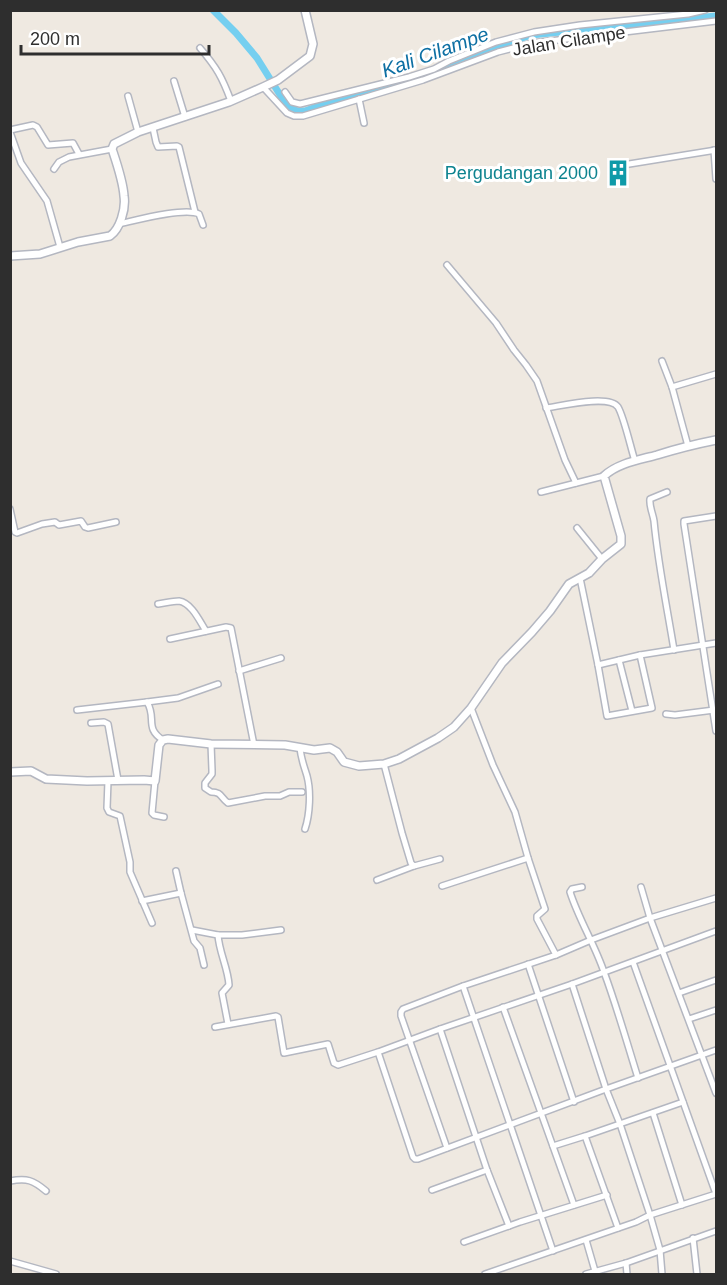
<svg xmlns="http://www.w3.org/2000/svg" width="727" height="1285" viewBox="0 0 727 1285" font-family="Arial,sans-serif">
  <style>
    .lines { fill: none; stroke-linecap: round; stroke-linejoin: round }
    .canal { stroke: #75cff0; stroke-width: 7 }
    .minor-casing { stroke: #b4b7c1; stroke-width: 8 }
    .tertiary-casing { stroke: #b4b7c1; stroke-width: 10 }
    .minor { stroke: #fff; stroke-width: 5 }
    .tertiary { stroke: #fff; stroke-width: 7 }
    .labels { text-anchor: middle; stroke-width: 6; stroke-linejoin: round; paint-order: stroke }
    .street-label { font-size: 18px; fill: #2e2e2e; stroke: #fff }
    .culture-label { font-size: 18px; fill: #0d838f; stroke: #fff; text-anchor: end }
    .water-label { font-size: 20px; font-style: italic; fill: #0d6fa3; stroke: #fff }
  </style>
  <rect width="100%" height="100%" fill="#efe9e1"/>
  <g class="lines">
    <!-- canal -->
    <polyline class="canal" points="213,10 236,33 257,58 287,106 297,111 305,111 336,100 388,88 436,71 463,58 531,35 716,16"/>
    <!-- minor casing -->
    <g class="minor-casing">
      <g id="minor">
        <path d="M200 48C217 68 222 77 231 101"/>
        <polyline points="174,81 185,117"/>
        <polyline points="263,87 287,113 294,116 303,116 423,80 498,52 533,43 716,21"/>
        <polyline points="285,92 292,102 300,104 409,77 434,69 449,61 496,42 534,32 580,25 688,14 705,10"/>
        <polyline points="128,96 138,132"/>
        <polyline points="359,99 364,123"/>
        <polyline points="153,128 156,142 158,147 177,146 179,147 195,212"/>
        <polyline points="10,130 33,125 37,127 48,145 73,143 79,154"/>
        <polyline points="10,132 21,163 47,201 60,247"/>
        <polyline points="714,150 716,179"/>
        <polyline points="623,165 716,150"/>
        <polyline points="54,169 59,162 69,157 112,149"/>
        <path d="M119 224C137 220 185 207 199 214L203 225"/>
        <polyline points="447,265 496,323 514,350 526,365 537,381 565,460 576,483"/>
        <polyline points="662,361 672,387 688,446"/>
        <polyline points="672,387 716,374"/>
        <path d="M546 408C561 406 609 394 618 407 624 417 631 449 635 461"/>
        <polyline points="541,492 604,476"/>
        <path d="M667 492 650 499C649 506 653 514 654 521 658 564 667 607 674 650"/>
        <polyline points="10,509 15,532 17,533 42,524 55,522 59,525 81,521 85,527 88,528 116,522"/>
        <polyline points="716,516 684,521 684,524 716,731"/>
        <polyline points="577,528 602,559"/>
        <polyline points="580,578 598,665 607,716 652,708 640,655"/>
        <path d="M158 604C165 603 173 601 179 601 192 603 200 622 206 631"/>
        <polyline points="170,639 226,627 231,628 254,745"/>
        <polyline points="619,660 632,711"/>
        <polyline points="598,665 640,655 716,643"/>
        <polyline points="239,671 281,658"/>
        <polyline points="147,702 178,698 218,684"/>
        <polyline points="471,708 493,765 515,812 528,858 545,909 537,916 537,919 556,955"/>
        <path d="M77 710 147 702C157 718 144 728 163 740"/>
        <polyline points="666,714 675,715 714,710"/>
        <polyline points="91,723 104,722 108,724 118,780"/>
        <path d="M211 744 212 770V774L205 783V788L211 792C222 792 220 797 228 803L265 796H280L289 792H302"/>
        <path d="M300 748C301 759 304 766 307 776 311 791 310 814 305 829"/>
        <polyline points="384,764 402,833 411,863 414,866 440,859"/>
        <polyline points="108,781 107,808 109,812 120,816 130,862 130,872 152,923"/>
        <polyline points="155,781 152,813 154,815 164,817"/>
        <polyline points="176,871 181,893"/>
        <polyline points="377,880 414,866"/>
        <polyline points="442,886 528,858"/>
        <path d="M582 887 572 889 570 892C579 920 595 945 604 972 617 1007 627 1043 638 1078"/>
        <polyline points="641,887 650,918 716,1093"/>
        <polyline points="142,901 181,893 194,941 200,948 204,965"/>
        <polyline points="192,930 218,935 242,935 281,930"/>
        <path d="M218 935C219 952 228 968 229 985L222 993 228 1024"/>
        <polyline points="633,962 716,1194"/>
        <polyline points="528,964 574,1102"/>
        <polyline points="572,984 606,1089 620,1124 650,1215 660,1250 662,1274"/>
        <polyline points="463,986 553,1251"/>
        <polyline points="679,993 716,980"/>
        <polyline points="503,1007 574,1205"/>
        <polyline points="689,1019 716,1010"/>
        <polyline points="215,1027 276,1016 278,1017 284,1053 328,1044 334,1063 338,1065 378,1052 440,1029 572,984 716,931"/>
        <polyline points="440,1029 487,1170 509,1226"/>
        <polyline points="378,1052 413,1157 415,1159 418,1159 606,1089 716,1050"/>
        <polyline points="653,1113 682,1205"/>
        <polyline points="585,1136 618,1228"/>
        <polyline points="553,1146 585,1136 683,1102"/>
        <polyline points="447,1148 401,1016 401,1012 403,1009 463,986 556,955 591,940 650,918 716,898"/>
        <path d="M10 1181C27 1178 33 1180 46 1191"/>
        <polyline points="432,1190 487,1170"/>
        <polyline points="693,1238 697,1274"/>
        <polyline points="586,1240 595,1271"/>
        <polyline points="464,1242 520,1222 607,1195"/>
        <polyline points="10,1261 56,1274"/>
        <polyline points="626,1263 627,1274"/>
        <polyline points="485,1274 636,1222 650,1215 716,1194"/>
        <polyline points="586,1274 626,1263 716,1231"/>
      </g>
    </g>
    <!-- tertiary casing -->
    <g class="tertiary-casing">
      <g id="tertiary">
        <path d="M10 256 40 254 78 242 110 236C120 229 126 209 124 196 123 181 117 164 112 149L114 144 138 132 229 102 263 87 278 80 310 56 313 44 305 10"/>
        <path d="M10 772 31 771 46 779 87 781 144 780 155 781 159 745 163 740 168 739 211 744 285 745 314 750 330 748 337 752 344 762 359 766 384 764 399 759 438 738 454 727 471 708 502 663 532 632 550 611 569 584 589 573 602 559 621 544V536L604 476C618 463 639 460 657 455 676 449 696 444 716 440"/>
      </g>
    </g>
    <!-- minor -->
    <use href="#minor" class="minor"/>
    <!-- tertiary -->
    <use href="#tertiary" class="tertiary"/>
  </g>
  <!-- icons -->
  <defs>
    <g id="building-bare" transform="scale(2.07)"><path d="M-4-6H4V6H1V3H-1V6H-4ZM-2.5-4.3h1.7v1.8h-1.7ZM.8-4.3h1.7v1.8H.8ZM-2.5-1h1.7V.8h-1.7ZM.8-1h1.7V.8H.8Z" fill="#0f9aa8" stroke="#fff" stroke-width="2.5" paint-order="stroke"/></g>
  </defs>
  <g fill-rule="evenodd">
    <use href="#building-bare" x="618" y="173"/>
  </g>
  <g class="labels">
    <!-- street labels -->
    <g class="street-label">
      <text transform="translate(569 41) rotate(-9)" y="6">Jalan Cilampe</text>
    </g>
    <!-- culture labels -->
    <g class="culture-label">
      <text x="598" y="179">Pergudangan 2000</text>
    </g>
    <!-- water labels -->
    <g class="water-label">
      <text transform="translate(435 52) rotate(-20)" y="7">Kali Cilampe</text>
    </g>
  </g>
  <!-- border -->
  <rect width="727" height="1285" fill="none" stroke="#2e2e2e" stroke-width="24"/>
  <!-- scale -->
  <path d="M21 45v9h188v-9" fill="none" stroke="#2e2e2e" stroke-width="3"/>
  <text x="30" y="45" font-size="18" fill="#2e2e2e" stroke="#ffffff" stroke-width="4.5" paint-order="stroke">200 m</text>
</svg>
